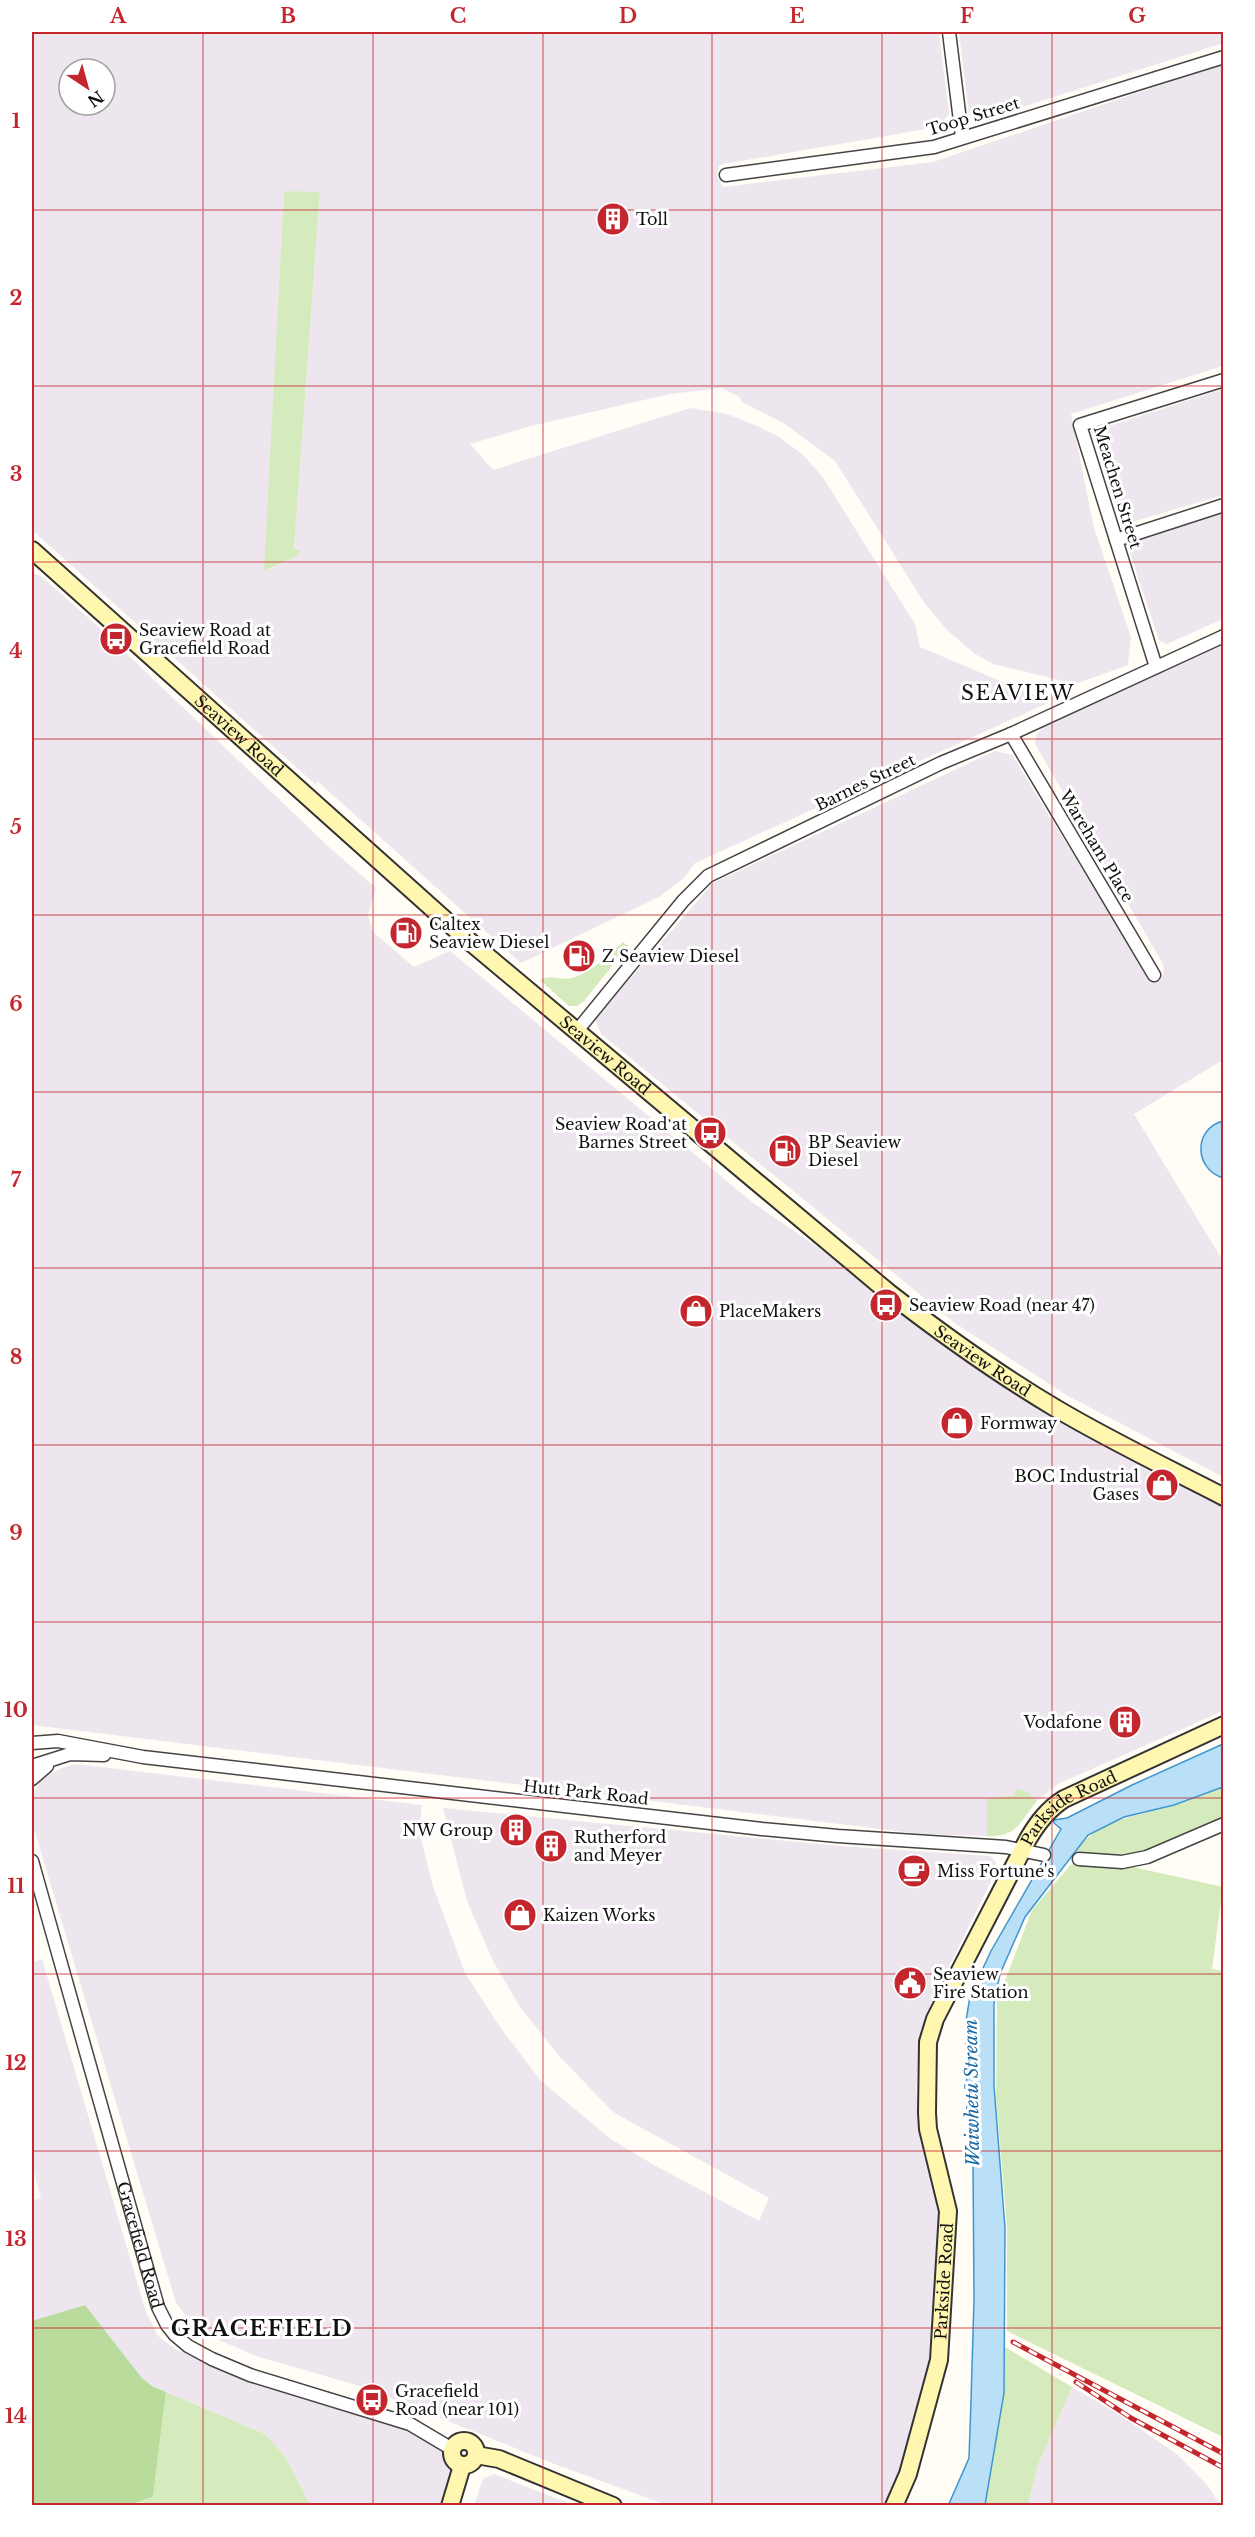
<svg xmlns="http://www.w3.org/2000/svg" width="1255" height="2537" viewBox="0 0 1255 2537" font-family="'Libre Baskerville',serif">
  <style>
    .industrial { fill: #eee6ef; fill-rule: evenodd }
    .green { fill: #d5ebbd }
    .forest { fill: #b9dc9c }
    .water { fill: #b9e0f7; stroke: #3f96cf; stroke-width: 1.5 }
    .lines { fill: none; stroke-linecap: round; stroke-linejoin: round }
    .street-casing { stroke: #444; stroke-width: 15 }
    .secondary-casing { stroke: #333; stroke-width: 20 }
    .street { stroke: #fff; stroke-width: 12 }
    .secondary { stroke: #fff6b0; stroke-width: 16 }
    .rail-casing { stroke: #c4262e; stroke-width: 5 }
    .rail { stroke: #fff; stroke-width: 3; stroke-dasharray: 9; stroke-linecap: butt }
    .grid { fill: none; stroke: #c4262e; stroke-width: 1.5; stroke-opacity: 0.55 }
    .labels { text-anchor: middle; stroke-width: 6; stroke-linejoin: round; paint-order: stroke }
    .street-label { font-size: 16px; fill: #111; stroke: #fff }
    .poi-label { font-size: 16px; fill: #111; stroke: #fff; text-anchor: start }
    .water-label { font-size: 18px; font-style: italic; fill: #1768a6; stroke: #fff }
    .quarter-label { font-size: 20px; letter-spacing: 1.5px; fill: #111; stroke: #fff }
    .district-label { font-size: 22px; font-weight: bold; letter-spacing: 1.5px; fill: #111; stroke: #fff }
    .neatline { fill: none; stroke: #c4262e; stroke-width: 2 }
    .grid-label { font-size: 20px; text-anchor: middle; font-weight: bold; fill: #c4262e }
  </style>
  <rect width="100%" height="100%" fill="#fffdf5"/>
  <!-- industrial -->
  <g class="industrial">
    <path d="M32 32H939L949 114 938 127 724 164 719 166 717 176 723 187 933 162 1223 64V366L1071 414 1094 528 1131 637 1128 665 1076 684 993 664 975 654 948 631 925 604 835 461 785 424 742 402 740 397 721 388 670 394 531 426 470 444 493 470 690 408 727 414 757 426 779 437 802 454 822 476 915 624 920 647 1050 702 695 863 684 878 659 897 521 963 317 781 316 785 32 530ZM69 69H105V105H69ZM284 191 320 193 294 549 297 556 265 571Z"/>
    <polygon points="959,32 1223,32 1224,43 978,121 969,115"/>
    <polygon points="1223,389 1223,495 1132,522 1121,519 1096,436 1100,429"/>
    <polygon points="1223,508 1223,619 1167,644 1162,642 1159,640 1128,547 1132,538"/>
    <polygon points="32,573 41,576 102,630 330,848 376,888 368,915 373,932 414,967 450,951 752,1202 826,1253 972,1364 1223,1504 1223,1711 1058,1784 1037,1801 1029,1793 988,1799 987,1836 921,1834 32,1725"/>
    <polygon points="1223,645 1223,1060 1134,1114 1223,1261 1223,1477 1068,1396 956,1324 601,1034 595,1019 713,883 995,751 1012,755 1149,978 1160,980 1164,972 1163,964 1035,744 1036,736 1042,728"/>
    <polygon points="76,1764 422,1805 419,1830 433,1886 465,1973 502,2030 541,2081 611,2139 654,2165 759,2221 769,2198 613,2112 560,2057 520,2007 493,1961 467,1901 443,1808 841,1846 990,1856 996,1862 994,1875 925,2016 921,2037 916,2087 922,2141 939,2214 935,2354 904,2472 885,2505 667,2505 557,2465 363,2387 256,2356 203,2333 194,2326 176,2303 32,1822 32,1797 41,1780 59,1769"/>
    <polygon points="42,1959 146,2312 158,2336 175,2349 216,2365 402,2423 442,2447 451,2474 447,2505 310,2505 285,2456 265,2434 152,2386 141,2377 37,2321 32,2321 32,2201 41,2198 32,2164 32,1962"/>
    <polygon points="1072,2387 1123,2417 1178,2455 1208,2486 1220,2505 1028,2506 1038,2465"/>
    <polygon points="494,2474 573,2505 474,2505 483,2479"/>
  </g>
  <!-- green -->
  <g class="green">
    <polygon points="284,191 320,192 294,549 301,550 297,556 264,571"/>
    <path d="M623 942 628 946 584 1001 577 1006H569L540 980C551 974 561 981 572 978 593 972 607 955 623 942Z"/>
    <path d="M1223 1787V1817L1146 1851 1120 1856 1074 1852C1103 1816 1134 1818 1175 1805 1191 1800 1207 1793 1223 1787Z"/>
    <path d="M1017 1788 1029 1793 1037 1801C1020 1821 1017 1838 987 1836V1799L1014 1795Z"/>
    <polygon points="1074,1861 1133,1867 1223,1887 1212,1969 1224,1971 1223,2437 1007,2331 1007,2226 996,2098 997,2002 1032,1910"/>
    <polygon points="1005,2347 1072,2387 1038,2465 1028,2505 985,2506 1004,2393"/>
    <polygon points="166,2392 265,2434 285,2456 310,2505 130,2506 153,2497"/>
  </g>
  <!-- forest -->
  <polygon class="forest" points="85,2305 141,2377 152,2386 166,2392 153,2497 130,2505 32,2505 32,2321"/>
  <!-- water -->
  <g class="water">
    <path d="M1223 1121 1224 1122 1223 1178C1194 1169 1193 1129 1223 1121Z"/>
    <polygon points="1223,1744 1223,1787 1174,1805 1124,1817 1088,1835 1025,1917 1000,1974 994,2003 994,2086 1005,2228 1004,2393 985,2505 948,2506 969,2458 971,2401 974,2299 973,2163 967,2129 966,2021 970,1996 991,1951 1061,1829 1054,1823 1054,1820 1067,1818 1132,1785"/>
  </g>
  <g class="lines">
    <!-- street casing -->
    <g class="street-casing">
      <g id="street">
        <polyline points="949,32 962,137"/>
        <polyline points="726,175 934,147 1224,57"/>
        <polyline points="1116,540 1224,505"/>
        <polyline points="1156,667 1080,425 1224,380"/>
        <polyline points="1011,734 1154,975"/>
        <polyline points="576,1032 683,901 708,876 941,763 1011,734 1224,636"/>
        <polyline points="32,1743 58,1741 143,1757 762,1829 838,1836 1006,1847 1044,1855"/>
        <polyline points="32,1766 70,1754 104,1755"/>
        <polyline points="32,1779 47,1766"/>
        <polyline points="1079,1859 1122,1862 1147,1857 1224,1824"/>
        <path id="s1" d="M32 1861 158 2307 167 2325 175 2335 188 2346 212 2359 250 2375 410 2424 452 2449"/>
      </g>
    </g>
    <!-- secondary casing -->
    <g class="secondary-casing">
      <g id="secondary">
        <path id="s2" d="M32 550 462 935 888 1292C942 1334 998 1374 1057 1409 1111 1441 1168 1468 1224 1497"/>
        <circle cx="464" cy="2453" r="12"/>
        <polyline points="476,2455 499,2459 613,2506"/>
        <polyline points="450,2506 462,2466"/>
        <path id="s3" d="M894 2506 908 2474 939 2360 948 2211 928 2129 927 2113 928 2042 935 2019 1028 1839C1038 1822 1048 1809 1064 1799L1224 1725"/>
      </g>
    </g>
    <!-- street -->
    <use href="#street" class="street"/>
    <!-- secondary -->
    <use href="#secondary" class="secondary"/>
    <!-- rail casing -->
    <g class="rail-casing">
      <g id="rail">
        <polyline points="1013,2342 1224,2454"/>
        <polyline points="1076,2382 1131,2418 1224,2468"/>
      </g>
    </g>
    <!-- rail -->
    <use href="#rail" class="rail"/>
  </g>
  <!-- grid -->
  <path class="grid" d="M203 32V2506M373 32V2506M543 32V2506M712 32V2506M882 32V2506M1052 32V2506M32 210H1224M32 386H1224M32 562H1224M32 739H1224M32 915H1224M32 1092H1224M32 1268H1224M32 1445H1224M32 1622H1224M32 1798H1224M32 1974H1224M32 2151H1224M32 2328H1224"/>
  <!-- icons -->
  <defs>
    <g id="building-disc" transform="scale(1.725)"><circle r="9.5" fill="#c4262e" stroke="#fff"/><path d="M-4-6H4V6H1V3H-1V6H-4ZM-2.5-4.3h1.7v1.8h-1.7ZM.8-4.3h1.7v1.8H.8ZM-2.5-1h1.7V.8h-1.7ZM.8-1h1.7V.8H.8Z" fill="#fff"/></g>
    <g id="bus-disc" transform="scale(1.725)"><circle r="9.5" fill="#c4262e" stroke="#fff"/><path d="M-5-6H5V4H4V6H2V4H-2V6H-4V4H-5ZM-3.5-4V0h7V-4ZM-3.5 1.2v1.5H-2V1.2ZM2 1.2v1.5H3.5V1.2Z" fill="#fff"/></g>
    <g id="fuel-disc" transform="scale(1.725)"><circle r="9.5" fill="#c4262e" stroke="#fff"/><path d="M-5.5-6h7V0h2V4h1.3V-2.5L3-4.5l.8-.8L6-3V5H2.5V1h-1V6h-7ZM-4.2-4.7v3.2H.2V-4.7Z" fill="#fff"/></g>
    <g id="shop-disc" transform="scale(1.725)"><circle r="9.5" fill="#c4262e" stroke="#fff"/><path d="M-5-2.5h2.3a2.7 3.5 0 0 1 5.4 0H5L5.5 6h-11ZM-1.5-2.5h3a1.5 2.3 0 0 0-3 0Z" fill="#fff"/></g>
    <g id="cafe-disc" transform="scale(1.725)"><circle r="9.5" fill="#c4262e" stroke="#fff"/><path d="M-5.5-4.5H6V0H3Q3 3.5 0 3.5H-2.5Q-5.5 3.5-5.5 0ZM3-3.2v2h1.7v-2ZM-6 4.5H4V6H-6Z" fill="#fff"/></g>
    <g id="civic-disc" transform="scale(1.725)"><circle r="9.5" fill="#c4262e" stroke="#fff"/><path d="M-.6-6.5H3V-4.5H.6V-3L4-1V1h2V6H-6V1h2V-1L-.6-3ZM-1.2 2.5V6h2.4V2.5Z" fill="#fff"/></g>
  </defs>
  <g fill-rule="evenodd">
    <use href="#building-disc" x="613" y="219"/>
    <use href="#bus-disc" x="116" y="639"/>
    <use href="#fuel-disc" x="406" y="933"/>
    <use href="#fuel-disc" x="579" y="956"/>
    <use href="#bus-disc" x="710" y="1133"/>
    <use href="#fuel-disc" x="785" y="1151"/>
    <use href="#bus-disc" x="886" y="1305"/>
    <use href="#shop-disc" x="696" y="1311"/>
    <use href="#shop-disc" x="957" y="1423"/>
    <use href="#shop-disc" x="1162" y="1485"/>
    <use href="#building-disc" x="1125" y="1722"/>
    <use href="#building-disc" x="516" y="1830"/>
    <use href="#building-disc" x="551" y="1846"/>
    <use href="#cafe-disc" x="914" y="1871"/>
    <use href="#shop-disc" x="520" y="1915"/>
    <use href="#civic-disc" x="910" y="1983"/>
    <use href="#bus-disc" x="372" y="2400"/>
  </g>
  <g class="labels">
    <!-- street labels -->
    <g class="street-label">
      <text transform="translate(973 116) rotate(-17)" y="6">Toop Street</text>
      <text transform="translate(1118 487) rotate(73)" y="6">Meachen Street</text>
      <text dy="6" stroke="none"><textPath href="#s2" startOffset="278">Seaview Road</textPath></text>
      <text transform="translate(865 782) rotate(-26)" y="6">Barnes Street</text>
      <text transform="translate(1097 846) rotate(59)" y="6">Wareham Place</text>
      <text dy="6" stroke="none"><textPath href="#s2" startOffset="764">Seaview Road</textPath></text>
      <text dy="6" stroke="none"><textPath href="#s2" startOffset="1250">Seaview Road</textPath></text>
      <text transform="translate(586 1792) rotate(6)" y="6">Hutt Park Road</text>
      <text dy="6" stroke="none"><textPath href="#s3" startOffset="753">Parkside Road</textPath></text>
      <text dy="6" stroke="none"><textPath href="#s1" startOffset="399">Gracefield Road</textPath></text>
      <text dy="6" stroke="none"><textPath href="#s3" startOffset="232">Parkside Road</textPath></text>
    </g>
    <!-- poi labels -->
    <g class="poi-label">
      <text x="636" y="225">Toll</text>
      <text x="139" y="636">Seaview Road at<tspan x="139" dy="18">Gracefield Road</tspan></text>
      <text x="429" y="930">Caltex<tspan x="429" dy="18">Seaview Diesel</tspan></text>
      <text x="602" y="962">Z Seaview Diesel</text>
      <text x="687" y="1130" text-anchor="end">Seaview Road at<tspan x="687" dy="18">Barnes Street</tspan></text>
      <text x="808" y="1148">BP Seaview<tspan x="808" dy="18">Diesel</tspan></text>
      <text x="909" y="1311">Seaview Road (near 47)</text>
      <text x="719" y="1317">PlaceMakers</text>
      <text x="980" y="1429">Formway</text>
      <text x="1139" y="1482" text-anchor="end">BOC Industrial<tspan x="1139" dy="18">Gases</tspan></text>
      <text x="1102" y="1728" text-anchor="end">Vodafone</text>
      <text x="493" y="1836" text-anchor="end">NW Group</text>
      <text x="574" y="1843">Rutherford<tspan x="574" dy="18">and Meyer</tspan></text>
      <text x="937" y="1877">Miss Fortune's</text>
      <text x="543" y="1921">Kaizen Works</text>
      <text x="933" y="1980">Seaview<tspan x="933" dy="18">Fire Station</tspan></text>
      <text x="395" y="2397">Gracefield<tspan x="395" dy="18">Road (near 101)</tspan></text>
    </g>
    <!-- water labels -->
    <g class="water-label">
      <text transform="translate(972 2093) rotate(-91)" y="6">Waiwhetū Stream</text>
    </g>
    <!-- quarter labels -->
    <g class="quarter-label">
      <text x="1018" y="700">SEAVIEW</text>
    </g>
    <!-- district labels -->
    <g class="district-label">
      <text x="262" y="2336">GRACEFIELD</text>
    </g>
  </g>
  <!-- border -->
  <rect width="1255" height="2537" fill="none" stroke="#ffffff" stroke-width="66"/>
  <!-- north arrow -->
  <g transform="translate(87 87) rotate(144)"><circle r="28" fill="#ffffff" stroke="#a0a0a0" stroke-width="1.5"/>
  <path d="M0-4.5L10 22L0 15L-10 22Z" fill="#c4262e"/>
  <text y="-9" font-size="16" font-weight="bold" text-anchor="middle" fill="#111111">N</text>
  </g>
  <rect x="33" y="33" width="1189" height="2471" class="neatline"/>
  <g class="grid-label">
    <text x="118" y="23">A</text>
    <text x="288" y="23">B</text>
    <text x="458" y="23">C</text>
    <text x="628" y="23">D</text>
    <text x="797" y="23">E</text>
    <text x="967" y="23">F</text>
    <text x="1137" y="23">G</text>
    <text x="16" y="128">1</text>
    <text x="16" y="305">2</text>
    <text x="16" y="481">3</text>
    <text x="16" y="658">4</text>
    <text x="16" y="834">5</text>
    <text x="16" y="1011">6</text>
    <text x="16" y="1187">7</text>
    <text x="16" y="1364">8</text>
    <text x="16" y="1540">9</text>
    <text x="16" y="1717">10</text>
    <text x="16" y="1893">11</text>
    <text x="16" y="2070">12</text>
    <text x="16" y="2246">13</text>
    <text x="16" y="2423">14</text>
  </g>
</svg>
